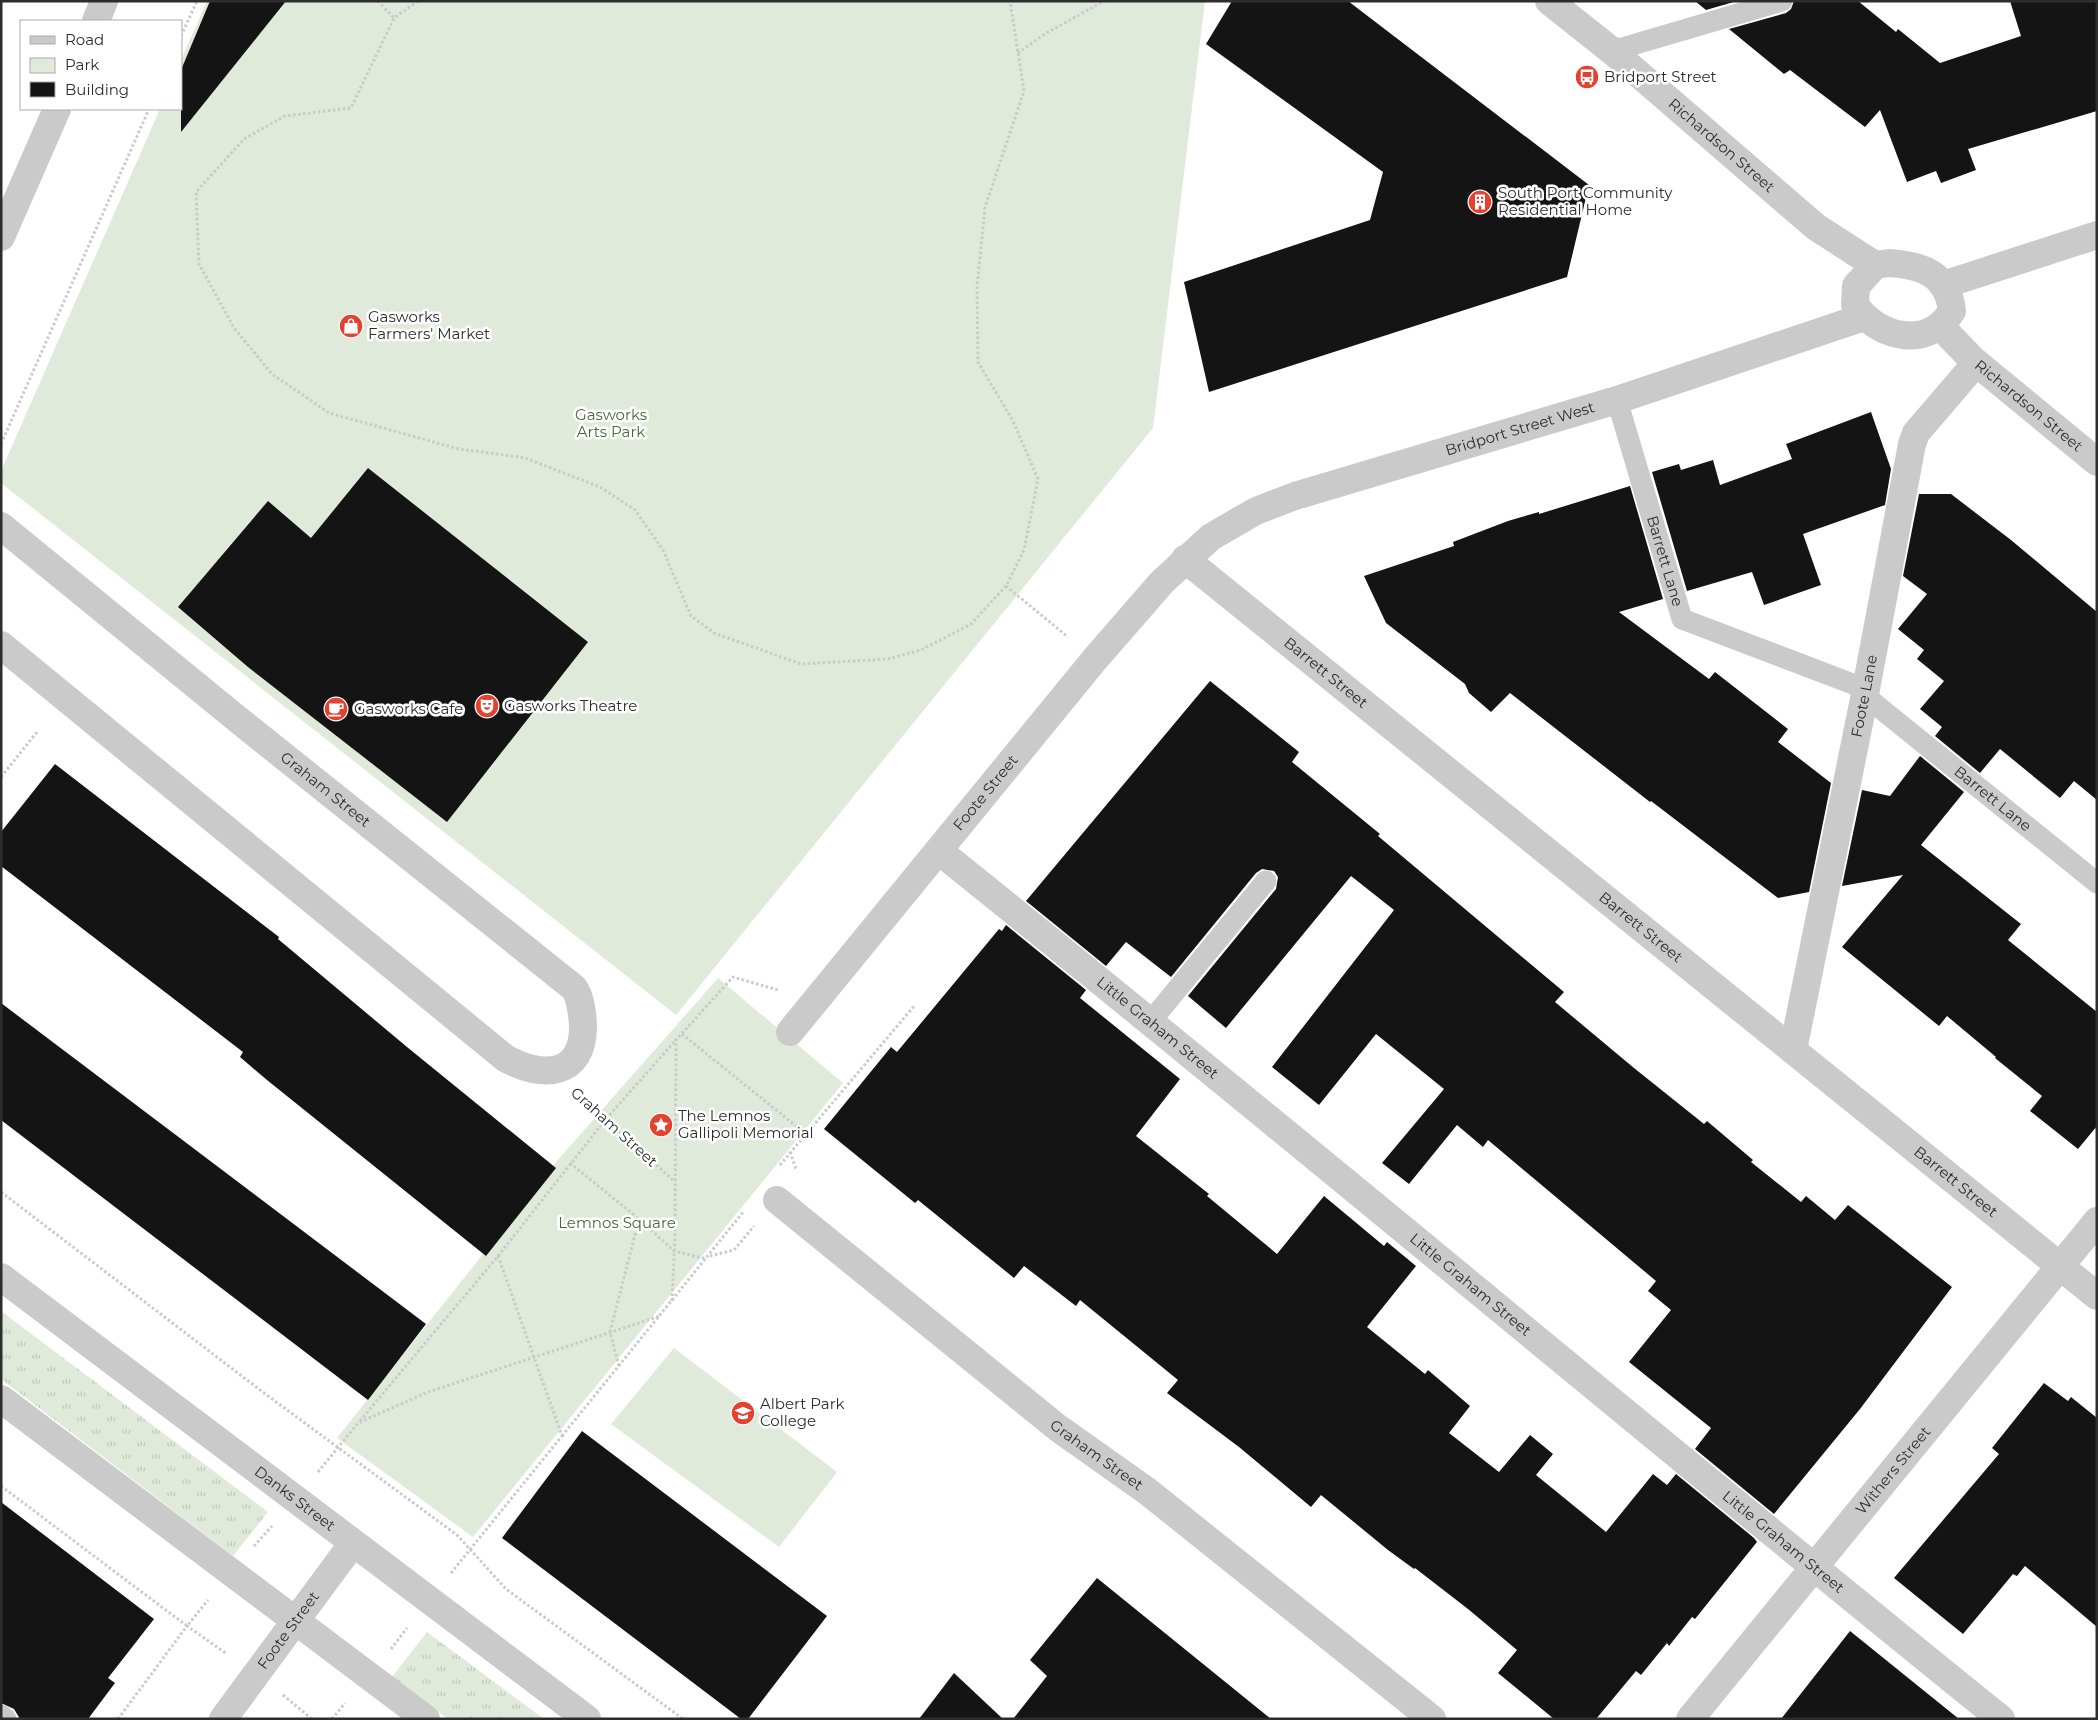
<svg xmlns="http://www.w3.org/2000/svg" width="2098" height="1720" viewBox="0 0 2098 1720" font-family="Montserrat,sans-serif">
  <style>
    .grass { fill: url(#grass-tufts) }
    .green { fill: #e0eada }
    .building { fill: #141414 }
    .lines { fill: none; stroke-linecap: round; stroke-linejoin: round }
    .path { stroke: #cacaca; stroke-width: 3; stroke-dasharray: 2.5 2.5; stroke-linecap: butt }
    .service { stroke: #cacaca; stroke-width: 21 }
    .minor { stroke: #cacaca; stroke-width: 28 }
    .tertiary { stroke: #cacaca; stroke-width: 28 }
    .labels { text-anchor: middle; stroke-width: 5; stroke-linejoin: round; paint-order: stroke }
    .poi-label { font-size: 15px; fill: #2d2d2d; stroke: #fff; text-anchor: start }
    .street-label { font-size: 15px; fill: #2d2d2d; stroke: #fff }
    .park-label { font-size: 15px; fill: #48673b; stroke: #fff }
  </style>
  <defs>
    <pattern id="grass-tufts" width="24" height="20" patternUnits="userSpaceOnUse" patternTransform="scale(1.25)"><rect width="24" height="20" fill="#e0eada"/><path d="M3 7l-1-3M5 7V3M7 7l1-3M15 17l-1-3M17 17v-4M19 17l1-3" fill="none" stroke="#c0c9bb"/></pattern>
  </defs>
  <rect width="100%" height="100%" fill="#fff"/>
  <!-- grass -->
  <g class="grass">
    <polygon points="1,1311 268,1512 233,1556 1,1379"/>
    <polygon points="427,1632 544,1719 448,1719 392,1677"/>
  </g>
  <!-- green -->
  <g class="green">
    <polygon points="207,1 1205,1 1153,428 676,1015 1,483 1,471 160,109 181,109 181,60"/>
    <polygon points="718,978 843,1083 473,1537 337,1438 556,1162"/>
    <polygon points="674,1348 837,1472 779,1547 611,1424"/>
  </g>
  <!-- building -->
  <g class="building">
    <polygon points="210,1 286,1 181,132 181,70"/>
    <polygon points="1232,1 1348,1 1589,185 1567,277 1209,392 1184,282 1370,220 1383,172 1206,44"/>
    <polygon points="1695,1 1737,1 1706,10"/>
    <polygon points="1794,1 1858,1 1896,32 1898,29 1940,63 2021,36 2010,1 2097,1 2097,111 1968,149 1976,170 1941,183 1936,171 1907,182 1880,110 1865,127 1790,70 1784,74 1729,29 1786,13 1791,9"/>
    <polygon points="1871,412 1891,469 1885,505 1803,534 1821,585 1764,605 1752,572 1687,591 1652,472 1679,464 1681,470 1713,460 1720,485 1792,459 1786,444"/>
    <polygon points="368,468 588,642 447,822 248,667 178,607 268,501 311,538"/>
    <polygon points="1630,486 1663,599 1619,612 1709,679 1715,672 1788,729 1778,742 1831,783 1809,892 1778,898 1651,801 1650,802 1510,693 1491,712 1469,693 1465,684 1386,623 1364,576 1454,546 1453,542 1508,521 1539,512 1539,514"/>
    <polygon points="1919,494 1951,494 2011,540 2097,612 2097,800 2074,781 2060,798 2000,749 1980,773 1935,736 1942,727 1920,709 1944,681 1917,659 1924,650 1898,629 1927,594 1903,576"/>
    <polygon points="1210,681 1299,752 1292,762 1380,834 1378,836 1564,992 1555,1002 1634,1068 1704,1124 1707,1121 1753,1160 1751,1162 1801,1202 1806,1196 1835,1220 1848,1205 1952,1287 1860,1409 1774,1514 1695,1449 1711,1428 1629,1362 1671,1310 1648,1291 1656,1281 1488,1140 1483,1147 1457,1125 1409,1184 1382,1163 1444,1089 1376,1034 1319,1105 1272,1067 1394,910 1351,876 1226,1028 1188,996 1276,889 1278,877 1274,871 1262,869 1256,873 1171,977 1126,942 1106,966 1026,901"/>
    <polygon points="1920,756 1964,792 1921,845 2021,924 2008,940 2097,1012 2097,1126 2078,1149 2030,1111 2042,1096 1995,1058 1996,1057 1947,1016 1939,1026 1842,947 1903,875 1842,886 1862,790 1890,796"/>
    <polygon points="55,764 279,937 278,939 407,1047 556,1168 486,1256 267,1080 240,1057 243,1052 1,866 1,832"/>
    <polygon points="1006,925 1086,990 1080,998 1180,1079 1136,1136 1209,1194 1207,1196 1277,1254 1324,1196 1384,1246 1387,1242 1416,1266 1367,1327 1425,1374 1428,1370 1470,1406 1449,1433 1499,1472 1530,1435 1553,1454 1536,1475 1606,1532 1653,1474 1667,1485 1676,1474 1754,1538 1757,1542 1695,1619 1692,1617 1669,1646 1667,1643 1641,1675 1636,1671 1596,1719 1554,1719 1498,1673 1517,1650 1468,1609 1415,1568 1414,1569 1388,1550 1321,1495 1311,1507 1239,1447 1167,1393 1178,1380 1080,1300 1076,1306 1024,1266 1014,1278 918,1200 915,1203 824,1129 891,1047 897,1052 999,929 1002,931"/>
    <polygon points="1,1003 426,1324 368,1400 1,1120"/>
    <polygon points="2044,1383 2068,1401 2071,1397 2097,1418 2097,1627 2025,1566 2017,1576 2013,1574 1963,1634 1894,1578 1999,1454 1992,1448"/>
    <polygon points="582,1431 827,1616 748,1719 741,1719 502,1538"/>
    <polygon points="1,1502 154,1619 108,1678 115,1683 88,1719 20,1719 14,1709 1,1703"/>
    <polygon points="1097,1578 1271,1719 1013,1719 1047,1676 1030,1660"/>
    <polygon points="1850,1631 1959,1719 1781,1719"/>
    <polygon points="954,1673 1003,1719 919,1719"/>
  </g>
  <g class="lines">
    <!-- path -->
    <g class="path">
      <polyline points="378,1 394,18"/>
      <polyline points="418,1 394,18 351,108 285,116 244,139 196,192 199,264 234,328 272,374 329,413 459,449 525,458 600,487 635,510 663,550 691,616 714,633 801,664 888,659 921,650 971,624 1006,586 1024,550 1038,479 1013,421 978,362 977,287 985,207 1024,91 1010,1"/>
      <polyline points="181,36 197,1"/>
      <polyline points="1018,53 1043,35 1104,1"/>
      <polyline points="1,444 149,109"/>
      <polyline points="1006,586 1068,637"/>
      <polyline points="1,777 37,732"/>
      <polyline points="682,1034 807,1135"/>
      <polyline points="582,1098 675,1182"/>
      <polyline points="790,1152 796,1169"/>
      <polyline points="570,1163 639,1219 674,1251 707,1259"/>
      <polyline points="780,1165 915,1005"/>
      <polyline points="1,1192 264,1393 457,1535 506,1589 683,1719"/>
      <polyline points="710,1256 734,1250 754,1226"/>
      <polyline points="672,1301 675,1235 676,1040 733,977 778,990"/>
      <polyline points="619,1366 610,1332 639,1219"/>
      <polyline points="360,1421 498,1256 606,1119 676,1040"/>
      <polyline points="562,1436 744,1211"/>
      <polyline points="318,1472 358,1423 428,1392 660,1316"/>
      <polyline points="1,1486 187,1626 208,1600"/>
      <polyline points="254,1546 272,1526"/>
      <polyline points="451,1573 562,1436 498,1256"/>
      <polyline points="391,1649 407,1628"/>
      <polyline points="283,1695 312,1719"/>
      <polyline points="118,1719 187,1626 227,1654"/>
      <polyline points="332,1719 345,1703"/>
    </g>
    <!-- service -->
    <g class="service">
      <polyline points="1612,51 1782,1"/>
      <path id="s1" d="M1617 400 1682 619 1866 689"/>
      <path id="s2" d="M1865 696 2097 883"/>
      <polyline points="1151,1021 1266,881"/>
      <polyline points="1,1715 6,1719"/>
    </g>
    <!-- minor -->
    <g class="minor">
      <polyline points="1943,285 2097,235"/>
      <path id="s3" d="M1 526 241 722 574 988C581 998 582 1012 583 1025 584 1077 542 1079 505 1058L1 645"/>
      <path id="s4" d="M1185 559 2097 1296"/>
      <path id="s5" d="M939 851C1296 1137 1645 1432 2001 1719"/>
      <path id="s6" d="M790 1032 1095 659 1162 582 1211 537 1256 511 1295 496 1617 400 1864 317"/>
      <path id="s7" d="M1793 1050 1866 689 1912 444 1916 433 1976 363"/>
      <path id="s8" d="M777 1200 1058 1428 1147 1491 1432 1719"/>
      <path id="s9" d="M1 1277 587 1719"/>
      <polyline points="1,1399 426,1719"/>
      <path id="s10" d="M223 1719 353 1543"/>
      <path id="s11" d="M1690 1719 2097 1221"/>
    </g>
    <!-- tertiary -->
    <g class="tertiary">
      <path id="s12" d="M1549 1 1612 51 1816 227 1875 265"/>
      <polyline points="96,21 104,1"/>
      <polyline points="1,237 57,109"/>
      <path d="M1889 263C1922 265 1948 274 1952 311 1928 350 1878 338 1855 305L1856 286 1875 265Z"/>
      <path id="s13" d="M1941 327 1973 360 2097 462"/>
    </g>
  </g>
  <!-- icons -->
  <defs>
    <g id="bus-disc" transform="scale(1.25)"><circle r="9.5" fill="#e24230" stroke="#fff"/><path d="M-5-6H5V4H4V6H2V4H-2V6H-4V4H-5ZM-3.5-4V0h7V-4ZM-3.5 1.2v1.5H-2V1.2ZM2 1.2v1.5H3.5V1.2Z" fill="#fff"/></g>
    <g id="building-disc" transform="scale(1.25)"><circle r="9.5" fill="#e24230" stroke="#fff"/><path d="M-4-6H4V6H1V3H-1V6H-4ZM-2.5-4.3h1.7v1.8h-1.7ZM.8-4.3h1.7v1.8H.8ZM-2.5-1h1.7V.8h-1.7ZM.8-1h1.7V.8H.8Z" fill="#fff"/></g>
    <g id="shop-disc" transform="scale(1.25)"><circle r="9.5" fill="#e24230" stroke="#fff"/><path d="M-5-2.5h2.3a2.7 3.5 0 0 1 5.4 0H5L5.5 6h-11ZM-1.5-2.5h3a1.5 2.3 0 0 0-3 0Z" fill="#fff"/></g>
    <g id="theatre-disc" transform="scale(1.25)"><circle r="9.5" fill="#e24230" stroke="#fff"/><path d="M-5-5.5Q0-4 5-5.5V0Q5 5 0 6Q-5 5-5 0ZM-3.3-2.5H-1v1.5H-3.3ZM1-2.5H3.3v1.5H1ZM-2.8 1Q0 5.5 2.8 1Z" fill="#fff"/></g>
    <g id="cafe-disc" transform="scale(1.25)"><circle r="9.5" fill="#e24230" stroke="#fff"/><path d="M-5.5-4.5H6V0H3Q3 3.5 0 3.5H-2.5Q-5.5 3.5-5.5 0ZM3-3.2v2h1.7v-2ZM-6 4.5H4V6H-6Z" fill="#fff"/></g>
    <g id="sight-disc" transform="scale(1.25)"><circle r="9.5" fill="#e24230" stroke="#fff"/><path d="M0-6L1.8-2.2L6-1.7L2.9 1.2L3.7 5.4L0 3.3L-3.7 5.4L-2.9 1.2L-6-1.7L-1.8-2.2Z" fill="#fff"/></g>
    <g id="school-disc" transform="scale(1.25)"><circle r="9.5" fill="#e24230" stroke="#fff"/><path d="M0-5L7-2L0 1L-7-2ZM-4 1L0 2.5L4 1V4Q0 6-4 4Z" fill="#fff"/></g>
  </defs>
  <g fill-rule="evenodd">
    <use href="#bus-disc" x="1587" y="77"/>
    <use href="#building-disc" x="1480" y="202"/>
    <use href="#shop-disc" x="351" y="326"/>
    <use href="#theatre-disc" x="487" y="706"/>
    <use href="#cafe-disc" x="336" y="709"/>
    <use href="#sight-disc" x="661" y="1125"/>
    <use href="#school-disc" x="743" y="1413"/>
  </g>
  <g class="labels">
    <!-- poi labels -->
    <g class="poi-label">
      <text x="1604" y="82">Bridport Street</text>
      <text x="1498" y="198">South Port Community<tspan x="1498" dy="17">Residential Home</tspan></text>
      <text x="368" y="322">Gasworks<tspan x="368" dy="17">Farmers' Market</tspan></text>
      <text x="504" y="711">Gasworks Theatre</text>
      <text x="354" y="714">Gasworks Cafe</text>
      <text x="678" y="1121">The Lemnos<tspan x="678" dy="17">Gallipoli Memorial</tspan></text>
      <text x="760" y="1409">Albert Park<tspan x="760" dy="17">College</tspan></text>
    </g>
    <!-- street labels -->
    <g class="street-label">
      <text dy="5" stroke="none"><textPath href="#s12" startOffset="225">Richardson Street</textPath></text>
      <text dy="5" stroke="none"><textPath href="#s13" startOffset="118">Richardson Street</textPath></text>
      <text dy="5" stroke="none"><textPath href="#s6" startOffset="979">Bridport Street West</textPath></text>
      <text dy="5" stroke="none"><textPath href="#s1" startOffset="168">Barrett Lane</textPath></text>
      <text dy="5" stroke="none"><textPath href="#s4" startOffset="181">Barrett Street</textPath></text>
      <text dy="5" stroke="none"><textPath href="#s7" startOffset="361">Foote Lane</textPath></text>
      <text dy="5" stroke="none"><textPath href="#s3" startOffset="418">Graham Street</textPath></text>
      <text dy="5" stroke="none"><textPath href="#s6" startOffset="309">Foote Street</textPath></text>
      <text dy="5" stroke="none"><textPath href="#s2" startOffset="164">Barrett Lane</textPath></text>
      <text dy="5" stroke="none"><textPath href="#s4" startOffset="586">Barrett Street</textPath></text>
      <text dy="5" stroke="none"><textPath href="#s5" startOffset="281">Little Graham Street</textPath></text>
      <text transform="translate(614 1127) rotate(42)" y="5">Graham Street</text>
      <text dy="5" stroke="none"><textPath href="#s4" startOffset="991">Barrett Street</textPath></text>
      <text dy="5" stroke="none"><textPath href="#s5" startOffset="686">Little Graham Street</textPath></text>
      <text dy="5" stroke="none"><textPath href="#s8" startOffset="409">Graham Street</textPath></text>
      <text dy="5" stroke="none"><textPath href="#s11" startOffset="321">Withers Street</textPath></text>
      <text dy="5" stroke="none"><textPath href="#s9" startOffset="368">Danks Street</textPath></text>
      <text dy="5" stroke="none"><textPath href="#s5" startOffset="1091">Little Graham Street</textPath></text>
      <text dy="5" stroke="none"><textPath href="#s10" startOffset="110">Foote Street</textPath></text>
    </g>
    <!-- park labels -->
    <g class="park-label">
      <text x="611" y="420">Gasworks<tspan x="611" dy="17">Arts Park</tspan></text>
      <text x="617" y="1228">Lemnos Square</text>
    </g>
  </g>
  <!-- border -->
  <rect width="2098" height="1720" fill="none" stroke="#2d2d2d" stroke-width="5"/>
  <!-- legend -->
  <rect x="20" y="20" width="162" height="90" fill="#ffffff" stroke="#ababab"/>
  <rect x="30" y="36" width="25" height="8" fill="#cacaca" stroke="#ababab"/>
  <text x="65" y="45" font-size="15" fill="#2d2d2d">Road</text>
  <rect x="30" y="58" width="25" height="15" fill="#e0eada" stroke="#ababab"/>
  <text x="65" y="70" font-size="15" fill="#2d2d2d">Park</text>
  <rect x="30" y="82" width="25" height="15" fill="#141414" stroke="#ababab"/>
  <text x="65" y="95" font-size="15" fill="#2d2d2d">Building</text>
</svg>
